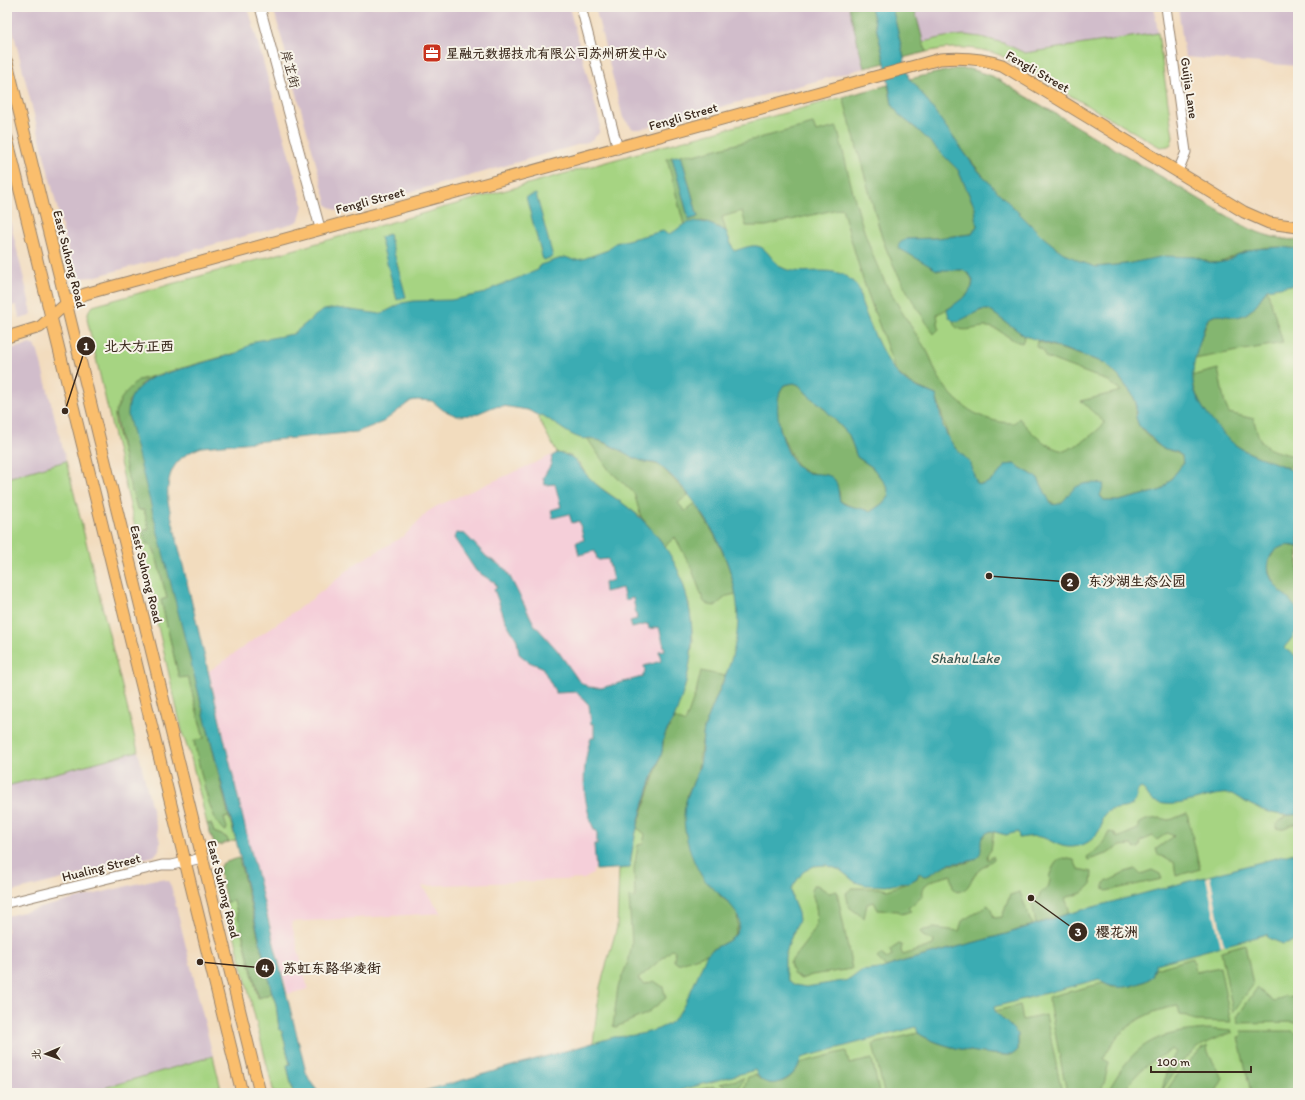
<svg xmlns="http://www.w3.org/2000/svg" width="1305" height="1100" viewBox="0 0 1305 1100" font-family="Itim,'LXGW WenKai TC',sans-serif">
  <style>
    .built { fill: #f5cfd9 }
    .industrial { fill: #d1bdcb }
    .green { fill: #a6d482; stroke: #707f50 }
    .forest { fill: #84b670; stroke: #607047 }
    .water { fill: #3aacb3; stroke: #3a6b68; fill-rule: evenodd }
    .pier { fill: #f2dcbe }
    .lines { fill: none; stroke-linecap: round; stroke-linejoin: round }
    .tertiary-casing { stroke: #96836e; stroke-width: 11 }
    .primary-casing { stroke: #96836e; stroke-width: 13 }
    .tertiary { stroke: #fff; stroke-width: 9 }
    .primary { stroke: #fabe6d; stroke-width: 11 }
    .labels { text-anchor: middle; stroke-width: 4; stroke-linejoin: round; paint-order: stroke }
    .poi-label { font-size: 13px; font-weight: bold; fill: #3b2a1e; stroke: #f7f3e8; text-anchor: start }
    .street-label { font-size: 13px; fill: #3b2a1e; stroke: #f7f3e8 }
    .water-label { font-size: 14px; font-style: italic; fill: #3b5852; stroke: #f7f3e8 }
    .leader { fill: none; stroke: #3b2a1e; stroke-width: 1.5 }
    .callout-dot { fill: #3b2a1e; stroke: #f7f3e8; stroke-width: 1.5 }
    .mark-label { font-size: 12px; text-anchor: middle; font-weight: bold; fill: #fff }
    .callout-label { font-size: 14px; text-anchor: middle; font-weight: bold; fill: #3b2a1e; stroke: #f7f3e8; stroke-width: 4; stroke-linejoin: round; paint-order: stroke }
  </style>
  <rect width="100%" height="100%" fill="#f7f3e8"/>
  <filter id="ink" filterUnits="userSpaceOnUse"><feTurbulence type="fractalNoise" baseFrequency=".025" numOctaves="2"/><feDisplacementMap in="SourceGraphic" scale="8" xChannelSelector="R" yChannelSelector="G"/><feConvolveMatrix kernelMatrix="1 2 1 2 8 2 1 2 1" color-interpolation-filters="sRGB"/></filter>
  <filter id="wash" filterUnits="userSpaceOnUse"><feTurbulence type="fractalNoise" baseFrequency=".012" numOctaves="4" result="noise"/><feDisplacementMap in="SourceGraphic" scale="16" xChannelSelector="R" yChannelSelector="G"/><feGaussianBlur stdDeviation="0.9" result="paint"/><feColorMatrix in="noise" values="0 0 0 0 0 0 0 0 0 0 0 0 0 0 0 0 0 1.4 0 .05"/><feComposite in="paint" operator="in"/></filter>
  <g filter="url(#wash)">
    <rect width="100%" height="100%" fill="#f2dcbe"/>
    <!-- built -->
    <polygon class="built" points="557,453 689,604 630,868 593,870 593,874 584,879 422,886 441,913 291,922 308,989 288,994 246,831 209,671 312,599 357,563 404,536 427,512 437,506"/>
    <!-- industrial -->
    <g class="industrial">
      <polygon points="7,7 248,7 303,205 299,220 294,223 93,277 81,278 74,275"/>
      <polygon points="273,7 569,7 600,123 599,133 591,141 466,177 340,211 335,210 327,205 326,200"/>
      <polygon points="595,7 849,7 864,68 640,129 633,129 623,118"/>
      <polygon points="914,7 1154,7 1158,33 1025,53 1003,43 981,37 965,35 945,37 923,42"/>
      <polygon points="1178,7 1298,7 1298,66 1185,57"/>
      <polygon points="7,208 32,313 30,316 20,319 16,305 9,307 11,321 7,322"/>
      <polygon points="30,344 35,346 38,352 66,461 7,478 7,350"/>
      <polygon points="138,751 160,842 159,850 154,856 7,893 7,786"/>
      <polygon points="156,879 163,879 168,881 171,886 213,1056 87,1093 7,1093 7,916"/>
    </g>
    <!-- green -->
    <g class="green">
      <path d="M1158 33 1173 137 1171 144 1168 146 1160 147 1000 55C974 46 952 46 926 52L923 42 945 37 965 35 981 37 1003 43 1025 53Z"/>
      <path d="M955 69H969L992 76 1246 227C1262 235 1279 240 1298 240V1093H652L593 1043 600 987 617 927 619 869 630 868 632 848 637 828 653 775 685 686 693 641 689 604 641 517 597 485 587 476 579 463 569 455 557 453 536 414 528 410 236 353 139 380 121 399 115 414V422L137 508 140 510H144L149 529 143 531 146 543 150 544 155 552 167 598 161 600 179 677 188 676 204 739 194 742 213 814 224 831V818L229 817 236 840 229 842 226 837 214 832 211 824H207L191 758 183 735 87 319 89 310 93 306 681 141 888 85Z"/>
      <polygon points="66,461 138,751 7,786 7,478"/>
      <polygon points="234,900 258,998 272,993 276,1004 279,1029 282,1031 290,1064 287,1066 293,1093 274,1093 226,902"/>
      <polygon points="213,1056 222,1093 87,1093"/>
    </g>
    <!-- forest -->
    <g class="forest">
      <polygon points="849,7 871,7 885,63 864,68"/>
      <polygon points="892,7 914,7 926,52 903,58"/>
      <path d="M955 69H969L992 76 1246 227C1262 235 1279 240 1298 240V249C1281 247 1264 246 1248 251 1222 258 1225 270 1195 257L1096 267C1035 258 946 128 909 79Z"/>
      <path d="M888 85 892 104 910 124 918 130 958 170 975 208 977 226 972 234 937 238 907 239 937 270C945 270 954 269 962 270 965 271 969 274 971 277 979 294 949 309 937 314L939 329 934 334C913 303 895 273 882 238L843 97Z"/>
      <path d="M813 124 816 132 837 127C847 166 855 207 869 245 882 283 905 317 927 351 932 359 933 368 938 376 954 404 981 423 1014 423L1019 418C1030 432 1046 448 1064 451 1081 444 1092 436 1105 423L1081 401 1121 391 1108 381 1045 357 1044 351 1036 346 1037 341 1105 363 1119 377 1132 394 1136 402 1135 414 1139 426C1146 431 1149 438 1156 444 1164 450 1174 450 1182 456L1183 464 1162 490 1119 501H1105L1090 483C1068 485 1069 502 1056 505L1048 501 1038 478 1014 464 1005 465C999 474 989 487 977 484L963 456 956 449 949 439 936 395 911 384 896 372 863 280 842 208 766 226H746L742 211 722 217 726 231 703 221 684 225 667 159 672 157 689 220 698 217 681 155 688 153 694 155Z"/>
      <path d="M1267 289 1283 343 1194 359 1208 319C1219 310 1231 320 1244 315 1254 311 1261 297 1267 289Z"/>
      <path d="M985 309 989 310 1025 336 1022 343C1009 341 1001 328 988 327 977 326 962 335 954 325L953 321Z"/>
      <path d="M1218 369 1225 404 1229 413 1254 419C1260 451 1268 449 1298 457V460L1288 468C1272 461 1252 456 1237 446 1216 433 1194 401 1192 376Z"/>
      <path d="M153 377 142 383 128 402 229 817 224 818 227 828 226 831C210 827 198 758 194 741L204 738 188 677 179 678 161 600 167 598 155 552 150 544H146L143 531 149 529 144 510H140L137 508 128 478 115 414 121 399 127 391 138 380Z"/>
      <path d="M794 383 799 385 811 398 820 404 849 435 857 457 872 467 887 486 889 496 886 501 870 512 854 508 840 501 839 491 815 474 800 469C786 450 766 406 784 385Z"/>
      <path d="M587 438 596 439 645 462 660 465 688 495 678 503 685 511 694 504C715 531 729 561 736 594L727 596 715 606 709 605 704 602 691 567 675 537 665 546 641 517 634 493 609 470Z"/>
      <path d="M1287 545 1298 547V613C1286 598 1259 575 1272 555 1275 549 1280 546 1287 545Z"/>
      <polygon points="701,671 725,676 704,728 697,774 687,795 719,895 734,907 737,912 738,926 734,936 730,940 711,950 707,954 678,964 674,961 675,951 673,949 638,979 645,984 654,981 663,987 666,998 646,1014 616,1027 613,1026 618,987 629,959 632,944 629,898 635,897 634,868 638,845 643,844 645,834 637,828 662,752 664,736 675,718 685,723 696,692"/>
      <path d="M1187 813 1200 869 1176 876 1174 862C1167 861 1165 856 1158 855L1156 849 1174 836 1167 833 1157 840 1153 836 1141 841 1140 847 1135 849 1132 845 1119 846 1107 854 1088 860 1087 857C1098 850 1104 843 1109 832L1115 833 1117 838 1138 829V824L1146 820 1159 818 1168 820 1173 819Z"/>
      <polygon points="1298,814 1298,823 1281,829 1276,828 1276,825 1285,816"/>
      <polygon points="207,824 211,824 214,832 226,837 229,842 220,845 214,843"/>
      <path d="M994 830 991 850 987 855 988 860 993 856 994 859C988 864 981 868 976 873 969 882 970 890 957 892L953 889 951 875C940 879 920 880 923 896L908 908 911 911 902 914 898 911 878 910 874 902 867 904 864 918 849 907 846 893 852 888H878L887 890 910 882 917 878 919 873 929 875 945 865 966 863 976 859C978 847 979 833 994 830Z"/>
      <polygon points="239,858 272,993 259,998 234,901 226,902 219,868 223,863"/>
      <path d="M1063 858 1074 860 1078 869 1092 872 1091 885 1082 893 1065 898 1069 909 1067 914 1036 924 1032 903 1039 897 1040 893 1048 888 1050 880 1049 877C1052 869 1055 860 1063 858Z"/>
      <polygon points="1136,869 1141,874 1152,870 1160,874 1162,879 1106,891 1104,889 1104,883 1123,874 1125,872"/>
      <path d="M813 885H817L829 893 837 891 852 969 812 975 801 979 793 974 790 963C809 935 826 928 811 891Z"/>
      <polygon points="1020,892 1032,925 1006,934 901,962 886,967 877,958 881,954 887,959 892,956 890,950 899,944 902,945 901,951 903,955 933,945 934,941 923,936 920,931 934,928 959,931 962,921 988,905 991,909 994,918 1002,917 1010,895"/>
      <polygon points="1245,944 1253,985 1233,1012 1221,951"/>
      <path d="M1193 958 1196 972 1220 967 1231 1022 1195 1021 1187 1016 1180 1015 1178 1006C1144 1011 1119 1028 1103 1059L1109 1062 1104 1084 1099 1093H1067L1048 997 1103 983 1112 987 1132 986 1144 982 1152 977 1155 969Z"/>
      <polygon points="1257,988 1274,1002 1285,996 1298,999 1298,1022 1239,1023 1237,1017"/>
      <path d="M1020 1005 1023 1020 1046 1015 1062 1093H1023L1022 1090 972 1091 960 1093H884L873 1044 918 1033C939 1048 986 1055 1012 1055L1018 1050V1034L995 1011Z"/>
      <path d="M1208 1029 1232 1031V1033C1194 1044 1182 1058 1162 1091L1167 1069 1176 1052 1172 1049C1151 1062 1136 1070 1124 1093H1107C1134 1044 1152 1033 1208 1029Z"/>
      <polygon points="1241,1031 1292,1031 1298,1034 1298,1093 1251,1093 1238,1037 1242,1036"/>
      <path d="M1207 1046 1208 1053 1223 1079 1215 1093H1165C1177 1075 1188 1058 1207 1046Z"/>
      <path d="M846 1051 849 1064 872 1059 879 1093H751L743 1091 748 1077 756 1075 758 1078C763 1079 768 1083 773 1083 786 1084 796 1073 800 1063Z"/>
      <polygon points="744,1078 738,1090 720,1084"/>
      <polygon points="713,1086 733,1093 696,1093 695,1091"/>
    </g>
    <!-- water -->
    <g class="water">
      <path d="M871 7H892L909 79 915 84 974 166 997 191 1043 237 1062 252 1081 262 1096 267 1126 264 1165 256 1195 257 1208 262 1217 263 1228 261 1237 255 1254 249 1281 247 1298 249V284L1267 289C1261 298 1254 310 1244 315 1231 321 1219 310 1208 319 1203 328 1202 337 1199 345 1188 379 1191 394 1213 422 1220 430 1227 439 1237 446 1252 457 1280 462 1298 474V547C1281 541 1264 554 1269 573 1273 589 1292 598 1298 612 1303 626 1292 638 1284 648L1298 658V814C1275 819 1251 806 1232 794 1209 791 1179 811 1156 802 1148 800 1148 791 1141 788 1134 792 1139 798 1134 803 1126 812 1111 805 1104 815 1101 818 1102 823 1101 827 1096 839 1085 846 1073 847 1061 848 1054 842 1044 838 1036 835 1027 837 1019 838L1018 832 1006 835 991 831C974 838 985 846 979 856 975 863 957 862 949 864 942 865 930 877 924 876 922 875 921 874 919 873L917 878 910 882 886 886 865 885 855 882 840 870 826 865 814 866 803 872 791 889 792 898 798 913 799 920 790 940 785 957V971L788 980 795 985 806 987 849 980 861 971 880 969 901 962 1006 934 1067 914 1298 852V940L1283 944 1268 938 1267 934 1156 964 1152 977C1138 987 1112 993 1099 979L994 1007 995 1011 1018 1034V1050L1012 1055C985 1055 940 1048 918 1033L916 1027 801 1058C798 1080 764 1096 755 1070L670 1093H417L614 1037C632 1036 656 1033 671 1022 684 1013 699 971 707 954 714 946 728 944 735 935 753 912 711 892 701 875 691 858 684 836 684 816 684 796 695 782 700 764 703 752 701 739 705 726 715 697 731 670 736 639 747 580 706 502 660 466 656 462 649 463 644 462 627 456 611 443 594 439 589 437 584 440 580 438 567 434 554 422 542 415L539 416 528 410 503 406 493 407 474 415 457 416 443 410 432 401 417 400 411 401 383 422 357 432 202 447C174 457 166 473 168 502L246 831 306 1072 310 1081 319 1093H293L287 1065 290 1064 282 1031 279 1029 276 1004 272 993 236 840 128 415C128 395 137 387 153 377L237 353 255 341 293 334 316 315 324 310 336 308 381 314 402 303 414 301 451 300 486 293 493 288 538 270 540 265 565 257 574 260 583 259 608 250 615 243 663 231 667 234C674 233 677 229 683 225 699 217 712 225 726 231L734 251C741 249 750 245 757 246 768 247 773 265 785 269 805 276 828 265 847 277 864 289 858 293 863 307 873 331 884 362 903 379 912 387 925 390 936 395L943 426 949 439 956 449 969 461 977 484C989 487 999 474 1005 465L1014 464 1038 478 1051 504C1065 508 1067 491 1078 486 1086 482 1096 483 1104 484L1100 496 1105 501H1119L1162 490 1183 464 1182 456 1177 452 1162 448 1156 443 1145 430 1139 426 1136 418V402L1132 394 1119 377 1105 363 1025 336 989 310H981L959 321H953L949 317 947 310 967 295 972 287 973 281 970 275 963 270H937L900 249 898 246 901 242 907 239 937 238 972 234 977 226 975 208 958 170 918 130 899 115 892 104 885 63ZM794 383 799 385 811 398 820 404 849 435 857 457 872 467 887 486 889 496 886 501 870 512C861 506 849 509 840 501 838 494 839 487 835 480 828 470 810 477 801 470 783 456 769 402 784 385Z"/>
      <polygon points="681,155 698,217 689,220 672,157"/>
      <polygon points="536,194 553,257 543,260 526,197"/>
      <polygon points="389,234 406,297 397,300 380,237"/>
      <path d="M557 453C580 457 575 464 589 477 597 486 606 492 615 498 644 517 667 543 680 575 699 625 694 667 675 716 673 723 666 730 664 737 662 742 663 747 662 752 660 760 656 767 653 775 643 805 633 836 630 868L596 870 594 844H597V831L594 830C582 800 581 768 591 738H594V724H591L589 705 577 692 556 693 542 667 529 662 519 654 517 640 505 620 494 589 497 588 494 581H492L476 571 454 538 456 533 465 534 487 557 503 567 508 573 534 624 558 651 579 681 588 687 601 688 642 677 645 671 644 666 661 661 659 651 665 650 659 627 649 629 648 624 632 628 630 621 637 619 633 598 625 600 622 588 605 592 604 583 613 580 608 559 599 560 597 559 595 551 579 555 576 542 584 540 579 521 572 523 569 514 553 518 551 510 561 507 555 484 545 485 543 478 551 464 552 456Z"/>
    </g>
    <!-- pier -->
    <polygon class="pier" points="1210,876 1224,946 1221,947 1206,877"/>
  </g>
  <g filter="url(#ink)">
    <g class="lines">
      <!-- tertiary casing -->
      <g class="tertiary-casing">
        <g id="tertiary">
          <polyline points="260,7 320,228"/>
          <polyline points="581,7 618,149"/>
          <polyline points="1166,7 1186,152 1178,171"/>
          <polyline points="7,903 162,865 172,865 202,858"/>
        </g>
      </g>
      <!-- primary casing -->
      <g class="primary-casing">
        <g id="primary">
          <polyline points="7,62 260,1093"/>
          <polyline points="7,138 242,1093"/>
          <path d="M7 337 40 327 67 303 85 294 940 59C962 57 981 58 1002 65L1244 212 1269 223 1298 227"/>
        </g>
      </g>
      <!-- tertiary -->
      <use href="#tertiary" class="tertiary"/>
      <!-- primary -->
      <use href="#primary" class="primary"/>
    </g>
  </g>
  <!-- icons -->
  <defs>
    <g id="office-square" transform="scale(1)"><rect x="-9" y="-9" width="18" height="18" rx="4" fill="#c8321e" stroke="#f7f3e8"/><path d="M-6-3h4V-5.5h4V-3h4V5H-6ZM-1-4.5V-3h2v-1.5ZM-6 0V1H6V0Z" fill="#fff"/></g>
  </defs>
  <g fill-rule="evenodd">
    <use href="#office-square" x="432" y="53"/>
  </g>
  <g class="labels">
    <!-- poi labels -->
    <g class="poi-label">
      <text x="446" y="58">星融元数据技术有限公司苏州研发中心</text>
    </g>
    <!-- street labels -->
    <g class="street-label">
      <text transform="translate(291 69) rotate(75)" y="5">岸芷街</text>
      <text transform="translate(1038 71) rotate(30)" y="5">Fengli Street</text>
      <text transform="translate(1190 88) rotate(82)" y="5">Guijia Lane</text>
      <text transform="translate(683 116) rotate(-16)" y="5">Fengli Street</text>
      <text transform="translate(370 200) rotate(-15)" y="5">Fengli Street</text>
      <text transform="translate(70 259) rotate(76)" y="5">East Suhong Road</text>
      <text transform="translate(147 574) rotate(76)" y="5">East Suhong Road</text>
      <text transform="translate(101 867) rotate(-14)" y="5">Hualing Street</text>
      <text transform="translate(224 889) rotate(76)" y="5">East Suhong Road</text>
    </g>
    <!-- water labels -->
    <g class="water-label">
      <text x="965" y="663">Shahu Lake</text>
    </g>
  </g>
  <!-- callouts -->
  <path class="leader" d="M65 411L86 346M989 576L1070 582M1031 898L1078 932M200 962L265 968"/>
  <g class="callout-dot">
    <circle cx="65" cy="411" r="4"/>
    <circle cx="989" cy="576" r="4"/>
    <circle cx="1031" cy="898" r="4"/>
    <circle cx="200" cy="962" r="4"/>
    <circle cx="86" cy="346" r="10"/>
    <circle cx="1070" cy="582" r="10"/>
    <circle cx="1078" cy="932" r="10"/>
    <circle cx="265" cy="968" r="10"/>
  </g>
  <g class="mark-label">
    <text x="86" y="350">1</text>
    <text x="1070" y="586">2</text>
    <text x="1078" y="936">3</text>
    <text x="265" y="972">4</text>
  </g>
  <g class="callout-label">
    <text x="139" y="351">北大方正西</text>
    <text x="1137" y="586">东沙湖生态公园</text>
    <text x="1117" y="937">樱花洲</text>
    <text x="332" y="973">苏虹东路华凌街</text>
  </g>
  <!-- margin -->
  <rect width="1305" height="1100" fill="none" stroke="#f7f3e8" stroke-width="24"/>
  <!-- north arrow -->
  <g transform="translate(46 1054) rotate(268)" stroke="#f7f3e8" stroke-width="3" paint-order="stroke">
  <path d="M0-3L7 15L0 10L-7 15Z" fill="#3b2a1e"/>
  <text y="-6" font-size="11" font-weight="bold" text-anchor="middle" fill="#3b2a1e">北</text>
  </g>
  <!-- scale -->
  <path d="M1151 1066v6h100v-6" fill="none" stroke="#3b2a1e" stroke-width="2"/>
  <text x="1157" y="1066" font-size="12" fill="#3b2a1e" stroke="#f7f3e8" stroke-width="3" paint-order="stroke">100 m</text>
</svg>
